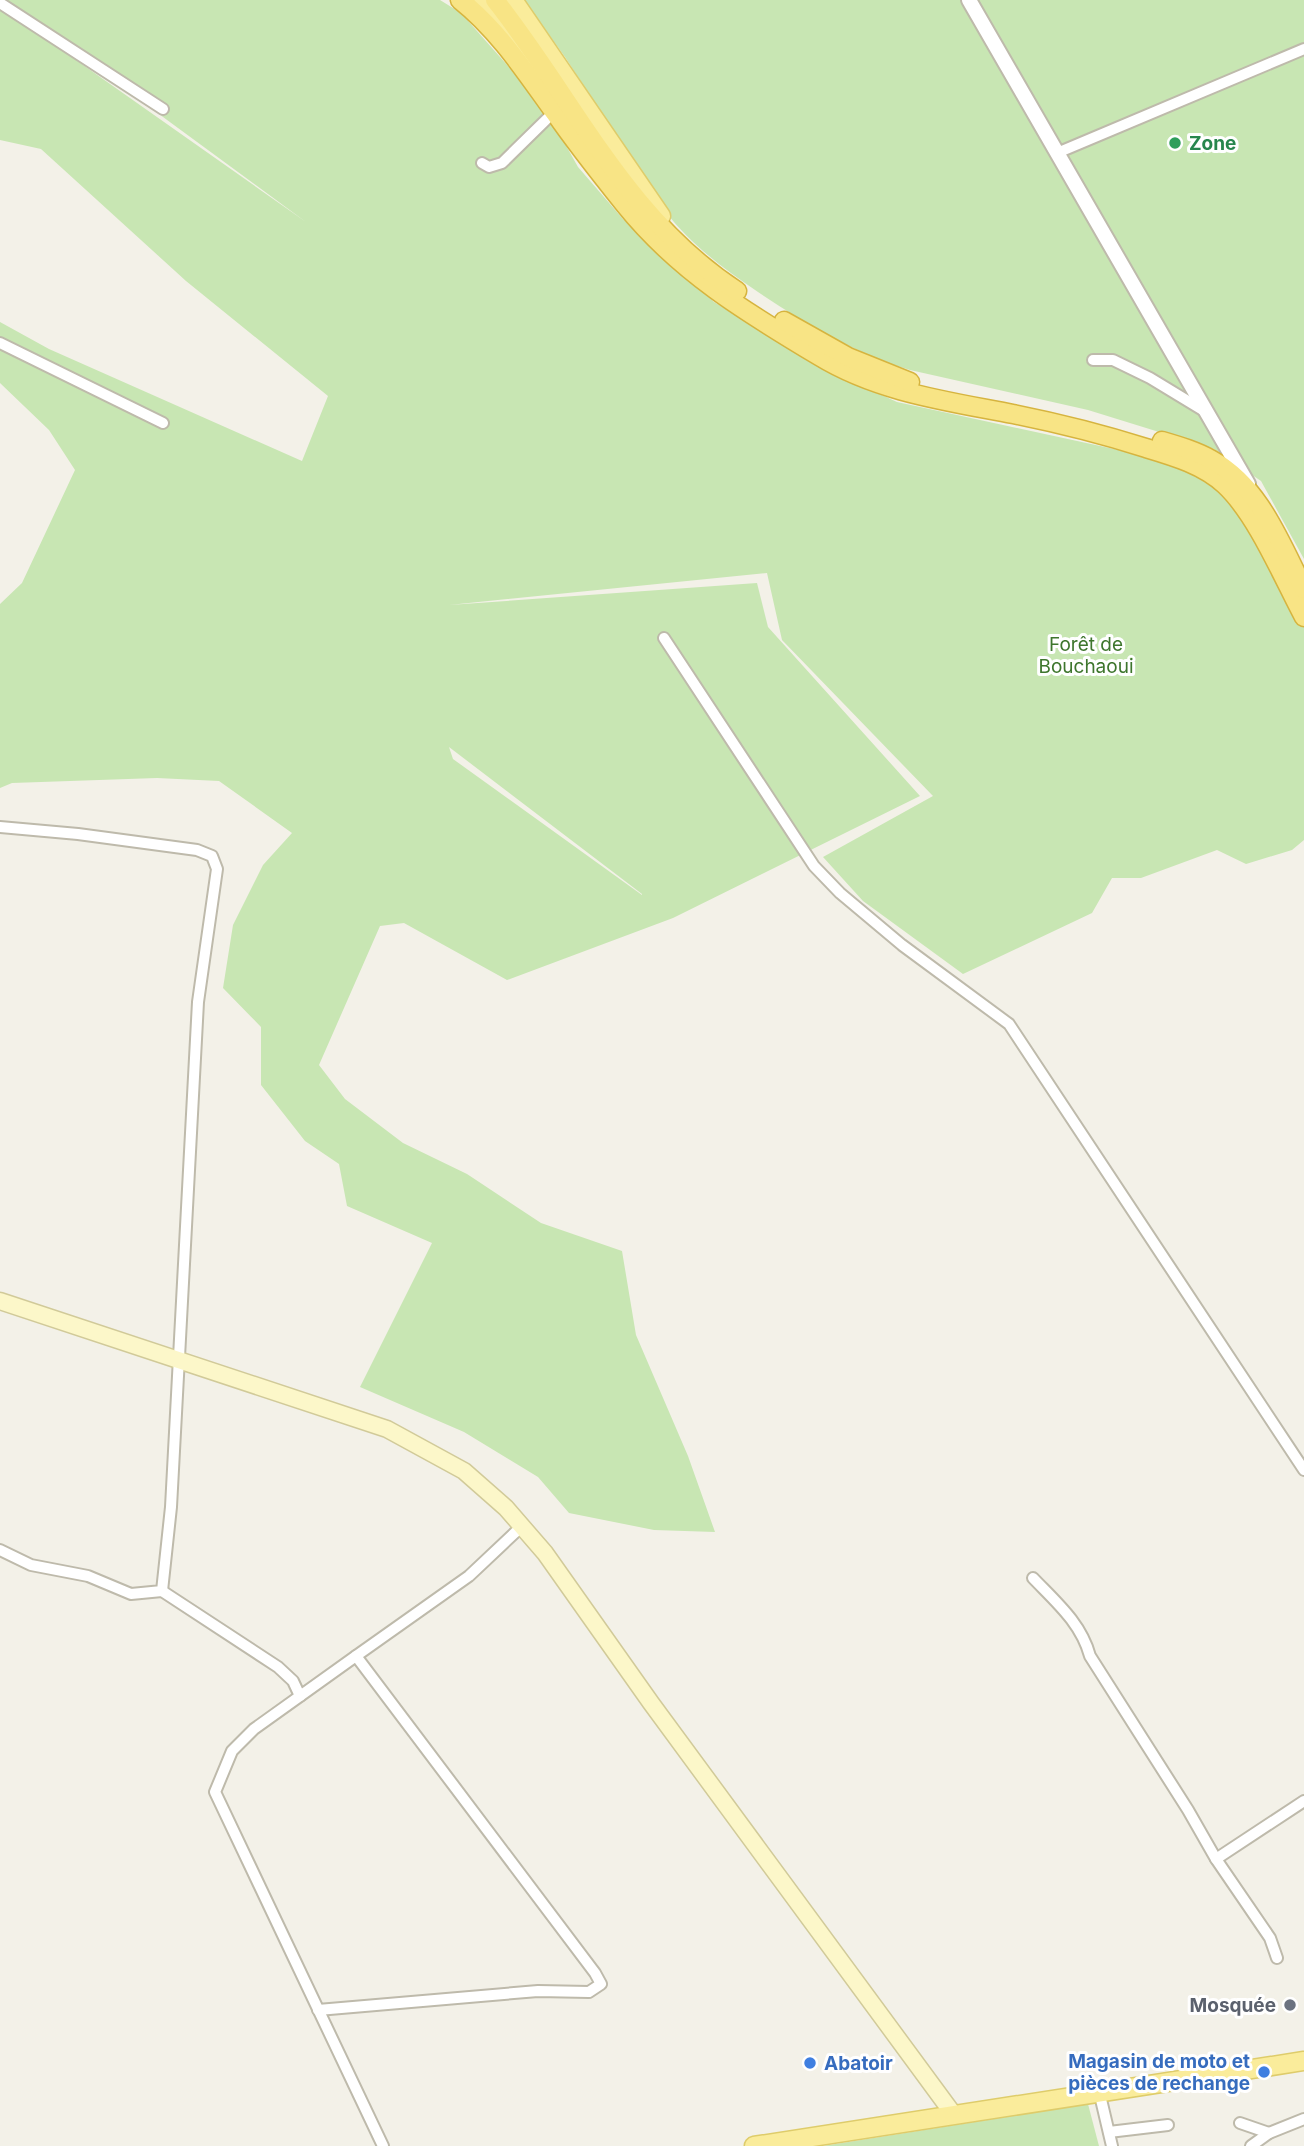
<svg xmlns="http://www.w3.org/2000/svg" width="1304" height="2146" viewBox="0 0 1304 2146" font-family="Inter,sans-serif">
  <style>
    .green { fill: #c8e6b3; fill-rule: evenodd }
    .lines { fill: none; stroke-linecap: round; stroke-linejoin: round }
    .minor-casing { stroke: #bebaab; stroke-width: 14 }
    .tertiary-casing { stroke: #bebaab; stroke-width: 18 }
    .secondary-casing { stroke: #d1ca99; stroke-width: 19 }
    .primary-casing { stroke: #decc6b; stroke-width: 21 }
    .trunk-casing { stroke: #d6b43f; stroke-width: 21 }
    .minor { stroke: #fff; stroke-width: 10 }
    .tertiary { stroke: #fff; stroke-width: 14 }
    .secondary { stroke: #fcf7c9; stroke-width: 16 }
    .primary { stroke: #faec9b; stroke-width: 18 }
    .trunk { stroke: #f8e485; stroke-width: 18 }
    .leisure-dot { fill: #2e9e5b; stroke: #fff; stroke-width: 2.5 }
    .worship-dot { fill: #6b7280; stroke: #fff; stroke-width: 2.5 }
    .shop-dot { fill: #3f7fe0; stroke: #fff; stroke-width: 2.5 }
    .labels { text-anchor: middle; stroke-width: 6; stroke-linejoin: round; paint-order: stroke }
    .leisure-label { font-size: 19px; font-weight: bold; fill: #27864d; stroke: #fff; text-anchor: start }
    .park-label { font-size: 19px; fill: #3e762d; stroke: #fff }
    .worship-label { font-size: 19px; font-weight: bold; fill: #5b616d; stroke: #fff; text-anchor: end }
    .shop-label { font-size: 19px; font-weight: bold; fill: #366cbe; stroke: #fff; text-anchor: end }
  </style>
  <rect width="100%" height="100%" fill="#f3f1e8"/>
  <!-- green -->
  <g class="green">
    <path d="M0 0H440L461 13 508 66 555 126 578 167 623 219 714 302 828 370 897 402 1174 462 1208 475 1234 504 1266 552 1304 626V840L1292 850 1246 864 1217 850 1141 878H1112L1092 913 963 974 863 901 823 857 933 796 782 640 767 573 449 605 757 583 768 627 920 796 673 918 507 980 404 923 380 926 319 1065 345 1099 403 1143 467 1174 541 1223 622 1251 636 1335 688 1456 715 1532 654 1530 569 1513 538 1477 464 1432 360 1387 432 1243 347 1206 339 1164 305 1141 261 1085V1027L223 988 233 925 263 865 292 833 219 781 157 778 12 783 0 788V604L22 583 75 470 49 430 0 383V322L49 349 302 461 328 396 186 281 41 149 0 140ZM54 37 306 222 49 41ZM449 747 642 894V895L453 759Z"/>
    <path d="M524 0H1304V559L1261 481 1214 449 1088 410 910 370C855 353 806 324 758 292 723 268 691 245 665 211L565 57Z"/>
    <polygon points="1088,2104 1099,2146 823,2146"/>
  </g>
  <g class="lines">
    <!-- minor casing -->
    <g class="minor-casing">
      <g id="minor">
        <polyline points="0,3 163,109"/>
        <polyline points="1057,153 1304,49"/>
        <polyline points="482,163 489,167 502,163 554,112"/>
        <polyline points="0,343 163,423"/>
        <polyline points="1093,360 1113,360 1150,378 1206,412"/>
        <polyline points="664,638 814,866 840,893 902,945 1009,1024 1304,1470"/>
        <polyline points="0,827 78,834 197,850 212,856 217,869 198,1002 171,1507 162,1591 131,1594 88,1576 31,1565 0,1550"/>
        <path d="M1033 1578C1056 1602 1081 1623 1090 1656L1188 1810 1216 1859 1270 1938 1277 1958"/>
        <polyline points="162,1591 278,1667 293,1681 300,1696"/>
        <polyline points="356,1656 254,1729 232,1751 215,1792 383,2146"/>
        <polyline points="1216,1859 1304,1801"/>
        <polyline points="318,2010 538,1991 589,1992 601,1984 595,1973 356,1656 469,1576 522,1526"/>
        <polyline points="1099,2091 1112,2146"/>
        <polyline points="1240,2123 1269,2133"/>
        <polyline points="1109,2132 1168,2125"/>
        <polyline points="1251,2146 1269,2133 1304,2119"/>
      </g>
    </g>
    <!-- tertiary casing -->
    <g class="tertiary-casing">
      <polyline id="tertiary" points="969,0 1248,484"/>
    </g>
    <!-- secondary casing -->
    <g class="secondary-casing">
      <polyline id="secondary" points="0,1301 387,1429 464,1471 506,1508 545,1553 651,1703 954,2115"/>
    </g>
    <!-- primary casing -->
    <g class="primary-casing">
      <g id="primary">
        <polyline points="483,0 507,28 541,79"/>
        <polyline points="513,0 661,216"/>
        <path d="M754 2146C937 2118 1120 2088 1304 2061"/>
      </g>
    </g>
    <!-- trunk casing -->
    <g class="trunk-casing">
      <g id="trunk">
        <path d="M460 0C499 31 526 73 555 113 577 145 601 175 625 205 679 272 747 313 819 356 878 392 946 401 1013 414 1058 423 1102 434 1146 448 1173 456 1204 465 1225 485 1257 515 1283 578 1304 617"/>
        <path d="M495 0C575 101 625 218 737 291"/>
        <polyline points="784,321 848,357 910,382"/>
        <path d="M1162 441C1179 446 1196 451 1212 460 1260 487 1280 542 1304 589"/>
      </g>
    </g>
    <!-- minor -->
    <use href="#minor" class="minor"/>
    <!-- tertiary -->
    <use href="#tertiary" class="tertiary"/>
    <!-- secondary -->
    <use href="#secondary" class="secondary"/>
    <!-- primary -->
    <use href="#primary" class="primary"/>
    <!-- trunk -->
    <use href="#trunk" class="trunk"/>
  </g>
  <!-- markers -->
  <circle class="leisure-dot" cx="1175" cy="143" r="7"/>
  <circle class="worship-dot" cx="1290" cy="2005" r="7"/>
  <g class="shop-dot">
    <circle cx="810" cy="2063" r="7"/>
    <circle cx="1264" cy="2072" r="7"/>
  </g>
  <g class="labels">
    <!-- leisure labels -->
    <g class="leisure-label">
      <text x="1189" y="150">Zone</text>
    </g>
    <!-- park labels -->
    <g class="park-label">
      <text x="1086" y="651">Forêt de<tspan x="1086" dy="22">Bouchaoui</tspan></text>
    </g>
    <!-- worship labels -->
    <g class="worship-label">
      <text x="1276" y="2012">Mosquée</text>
    </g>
    <!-- shop labels -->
    <g class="shop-label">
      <text x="1250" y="2068">Magasin de moto et<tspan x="1250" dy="22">pièces de rechange</tspan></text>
      <text x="824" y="2070" text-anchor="start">Abatoir</text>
    </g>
  </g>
</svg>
